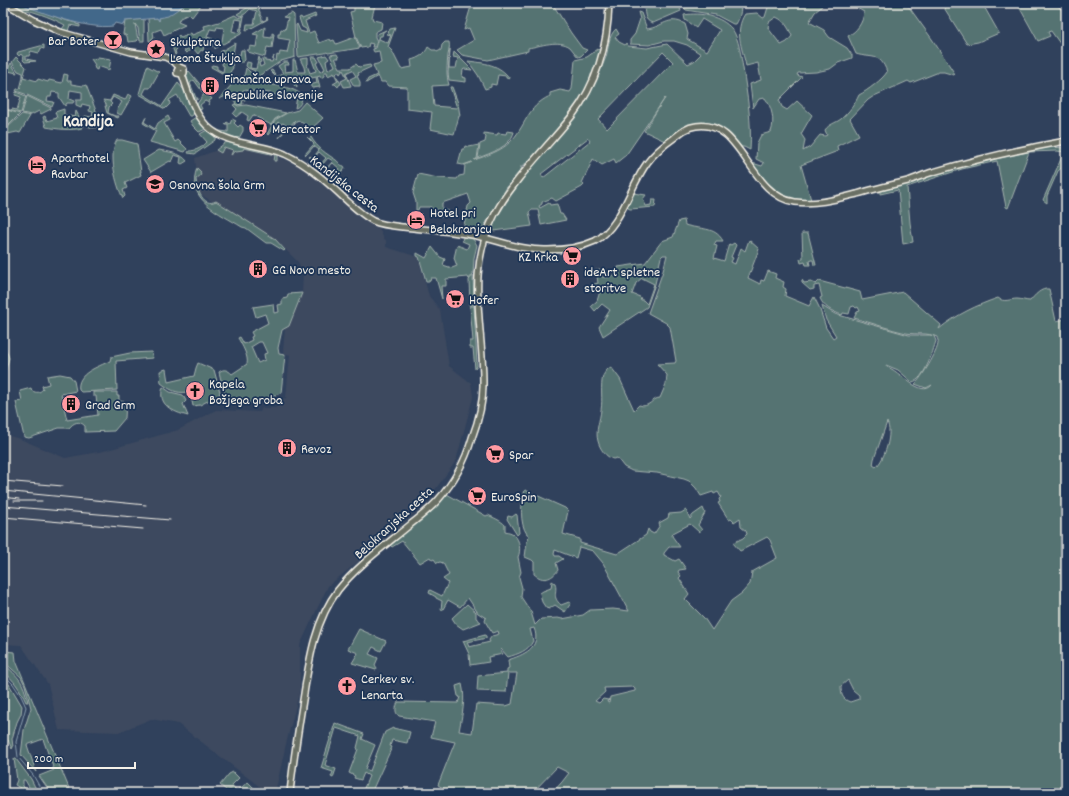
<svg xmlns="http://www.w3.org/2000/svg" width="1069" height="796" viewBox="0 0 1069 796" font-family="Dekko,sans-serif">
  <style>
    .built { fill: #3d495f }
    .green { fill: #547372; stroke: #a4b2ad; fill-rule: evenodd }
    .water { fill: #43678a; stroke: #8a9eb0 }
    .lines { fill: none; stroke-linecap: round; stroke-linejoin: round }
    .stream { stroke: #8a9eb0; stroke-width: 1 }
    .major-casing { stroke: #f4f1e8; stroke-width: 8 }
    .major { stroke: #6b7065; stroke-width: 5 }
    .rail { stroke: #f4f1e8; stroke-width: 1 }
    .labels { text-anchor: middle; stroke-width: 3.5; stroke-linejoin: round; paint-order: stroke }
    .poi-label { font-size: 14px; fill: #f4f1e8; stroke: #1d3557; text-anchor: start }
    .street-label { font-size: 14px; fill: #f4f1e8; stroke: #1d3557 }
    .district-label { font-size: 18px; font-weight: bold; fill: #f4f1e8; stroke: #1d3557 }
  </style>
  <rect width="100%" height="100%" fill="#30415c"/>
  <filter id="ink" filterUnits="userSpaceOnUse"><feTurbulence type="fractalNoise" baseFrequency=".025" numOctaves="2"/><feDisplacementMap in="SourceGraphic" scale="8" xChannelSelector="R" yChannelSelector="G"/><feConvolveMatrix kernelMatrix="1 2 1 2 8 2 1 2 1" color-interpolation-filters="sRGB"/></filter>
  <g filter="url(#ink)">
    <!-- built -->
    <polygon class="built" points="228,141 275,155 313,172 337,194 359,217 379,228 384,239 386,240 386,247 418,257 429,296 440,310 449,366 471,383 473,397 456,461 423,506 378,546 328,586 300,645 300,690 286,744 275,793 268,793 178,724 151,719 119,732 59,730 48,684 21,645 3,644 3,434 20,439 65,458 104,451 178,430 216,410 260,412 262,408 276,408 277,400 286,398 290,355 283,353 285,328 289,326 302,293 303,273 298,262 275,239 226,211 199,193 195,158 215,151"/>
    <!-- green -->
    <g class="green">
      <path d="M10 3C33 3 54 19 76 23V24L80 25V27L70 25 68 31 62 29 65 25C52 18 41 14 27 10L26 12Z"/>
      <polygon points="187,3 200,3 201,5 192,17 189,14 180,18 178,22 185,25 164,35 161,29 153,32 154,38 152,38 152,40 149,41 148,18 158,18 159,21 159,18"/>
      <path d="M255 3H264L262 6 258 9 260 12V15L262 18V21L266 20 267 17 268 19 246 31 247 24H254L257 11 250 9C246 13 245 15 240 16L237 14Z"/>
      <polygon points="360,3 386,3 375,5 372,17 373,20 382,22 381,29 375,32 375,37 377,41 375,47 372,47 373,44 369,43 368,47 361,48 356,37 350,12 354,11 354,6 359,5 361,8"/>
      <path d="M472 3H552L571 33 582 48 587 50 581 56 578 57C575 54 573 50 570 47 559 39 540 46 528 48V51L488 60 462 55 457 50 474 40 469 28 464 30Z"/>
      <path d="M644 3H678L681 11 653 23C643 21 645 11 644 3Z"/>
      <path d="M680 3H741C741 11 740 18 736 24H733L716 15 686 10Z"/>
      <path d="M767 3H824L820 8 815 12 809 22 824 30 829 37 847 48 852 55V58L838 63 830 69 816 72 798 73 797 75 802 77 779 100 782 107 787 110 797 101 812 115 801 134 805 140 803 151 810 147 820 135 825 136 827 135 825 130C829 124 836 123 841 119 849 112 855 104 859 95 867 91 883 79 887 72 880 52 872 59 856 54L848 36C857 31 863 23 864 12L848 3H906L932 39 955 74 954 75 944 72H939L911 83 908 81 874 96 868 100 850 119 859 135 837 146 838 151 801 165 811 200C778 201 771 189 752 165V163L762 166 764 163 756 159 757 143 761 135 771 132C775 121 772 107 765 98L759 99 753 108 750 84 761 80 758 63 746 66C742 47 734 31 745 14L757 13 763 18 765 17 769 4ZM776 17C785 21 788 27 792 36L787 42 781 45 768 28 769 22Z"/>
      <polygon points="941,3 982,3 999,33 978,42 967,44"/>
      <polygon points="1017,3 1061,3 1059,7 1066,15 1066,52 1051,31 1048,32 1050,36 1038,41"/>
      <path d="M638 12 641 13 647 29C663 27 668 15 685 24L688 34 687 39 707 51 720 30 702 19 696 28 685 20 684 15C700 12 721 16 732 29 739 38 741 57 743 68 747 96 752 122 750 150L744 147H740C735 142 731 136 725 131 704 115 682 128 665 141L644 131 665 98 626 155 616 163 614 159 602 165 593 159 582 183 584 185 582 187 556 201 552 198 542 202V204L539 206 540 208 549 203 550 205 557 204 560 214H562L566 220 541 225 538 210H532L529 212 532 226 493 231C490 205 554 142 572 121 588 102 597 79 606 57 609 47 608 36 616 29L619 34 615 37 619 42 625 45 626 43 628 46 647 48 667 44 688 64 694 61 701 54 687 45 674 41H664L649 45 630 44V40L635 34 640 19ZM663 52 673 62 607 129 598 119ZM588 138 590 141 543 178 541 174Z"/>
      <polygon points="291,13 293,14 294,15 295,57 281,61 253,80 240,79 244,77 246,68 251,73 255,73 255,71 248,68 246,66 247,62 251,63 250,68 256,69 259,57 261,62 259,63 260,67 264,65 262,59 265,59 265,61 272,62 274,56 273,59 276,61 277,55 279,56 280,52 287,53 290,40 278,38 278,34 280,34 281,29 285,30 288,18 283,17"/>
      <polygon points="315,14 316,16 305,21 309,33 314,31 319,43 330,39 331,41 334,40 336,44 355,37 360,48 328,53 327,52 325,53 298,57 296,25 297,24 300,31 307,33 306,29 302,27 299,18 301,17 302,19"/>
      <polygon points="235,15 239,18 244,16 242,27 241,27 242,20 235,19 232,31 239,33 240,28 242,28 241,34 223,44 221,43 215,49 215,40 222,41 224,28 217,27 216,30 210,29 207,37 213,39 212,47 212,40 205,38 203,51 201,50 198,54 193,48 186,53 184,51 191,47 190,45 187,46 185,43 179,46 177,42 174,43 177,49 175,51 176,54 175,55 171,43 179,35 181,38 191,33 192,35 205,30 204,26 219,22"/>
      <polygon points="144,19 144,41 140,41 138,28 135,24 138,40 137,41 128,42 127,36 123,34 125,21"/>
      <polygon points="265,27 264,37 272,38 272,33 274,34 272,48 267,47 265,57 248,52 247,50 249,50 250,46 256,47 258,35 253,34"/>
      <path d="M395 28 388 47 392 51 401 69 412 67 411 60C419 58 425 54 428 47L432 50H436L437 52 441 50 442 45 445 42H449C450 47 449 50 448 55 447 66 446 75 449 85L432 86 434 106 457 108 450 87H452L458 103 460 116H459L454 134 430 129 432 112 407 109V87L388 86 385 82H381L378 76 366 83 368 79 377 75 373 65 381 63 379 51 374 52 373 50V49L376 48 378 41 377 34 386 30 383 32 382 36H380L379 39 388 43 391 35 387 34 390 29Z"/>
      <polygon points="235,43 233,54 240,55 241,50 244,50 245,60 243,62 236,62 237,59 233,59 232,63 233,68 230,72 234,77 240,78 239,79 231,78 211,67 212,65 217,66 217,69 223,72 224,66 222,65 224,53 220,52"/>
      <polygon points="44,45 44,49 41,48 39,53 31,51 29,56 26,56 26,59 36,61 25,62 23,60 24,58 21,54 19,56 17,54 18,52"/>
      <polygon points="450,49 449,68 456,68 458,58 453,57 454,52 472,70 464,69 463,70 462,77 466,78 466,82 449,80 448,73"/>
      <path d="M598 49 601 52 593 74H591C590 78 589 82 588 86 581 99 532 164 521 166V168H522L507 187 483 228 477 231 463 230 468 206 471 203 468 194 442 203V209L449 211 441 217 439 210H432L431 207H419L418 210H416V202L413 193 418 174 438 178 457 179 459 176 464 175 465 165 472 162 463 165 458 164 462 149H464L465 146 469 147 479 145 477 159 474 160C486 156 501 151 510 142 526 127 526 107 550 96V93L560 90 570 92 572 89 575 60 587 57Z"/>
      <polygon points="337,54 339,58 335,58 340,68 350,68 356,64 359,67 370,65 371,67 358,73 359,75 357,76 360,82 360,86 354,86 350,79 356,76 352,70 346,73 351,86 344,87 341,81 347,78 343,70 340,74 339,72 337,72 336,75 341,84 339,85 338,87 335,84 333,84 338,81 334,73 328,76 327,72 325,72 324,74 324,76 321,78 320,75 317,76 320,87 312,88 310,85 317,83 316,77 312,78 311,76 307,78 307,83 306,83 306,78 301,79 301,76 298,77 297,75 295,75 297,88 294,85 294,80 291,80 291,79 282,77 279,80 270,71 272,70 277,77 283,73 278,66 284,62 288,62 289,65 284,65 285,72 293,71 293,60 295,60 298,72 305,72 304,67 300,59 308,58 308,64 307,65 310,73 316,71 311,57 316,57 319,62 316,63 320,72 325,69 319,57 326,55 329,59 326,61 328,70 335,66 330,55"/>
      <path d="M16 57 26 67 23 77 37 81 38 79 48 82 49 80 62 83 64 74 68 75 67 81H71V84L83 86 86 85 98 116 99 126C92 131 84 125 82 118H84L85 116 92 117 93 112 89 111 90 106 82 104 81 107 76 105V100H82V92L70 90 69 99 74 101 73 103H67L65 106 59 97V93L52 92 51 97H48L47 101 54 102 52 107 25 94 16 91 17 89H20L23 77V73L18 71 12 62Z"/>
      <polygon points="98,57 111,59 109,70 98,66 97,70 95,69 94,66 95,65 91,59 98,58"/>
      <path d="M468 61C484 63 500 64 510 79L506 78V76L498 75 496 85 491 84V87L485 89 478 75Z"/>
      <polygon points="11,63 17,73 8,71 5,85 8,86 6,92 3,96 3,78"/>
      <polygon points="147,66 159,72 150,88 146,88 143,94 162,106 178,83 184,90 194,113 192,116 189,116 177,95 169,100 170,104 165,109 139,94"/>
      <polygon points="189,71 212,99 209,101 210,103 208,105 209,103 205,101 200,105 202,109 199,110 197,104 204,94 194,80 190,83 196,98 198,98 197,100 194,98 187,78 186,74"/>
      <path d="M235 81C250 83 295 84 302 96 302 101 300 107 295 108L297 97 293 96V98L283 96 282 97 270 93 243 90 242 95 246 96 245 100H242L243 104 236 105 234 98 231 100 226 96 219 99Z"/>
      <polygon points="16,92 26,96 21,113 8,110 12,110 12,109 17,110 21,97 15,95"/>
      <polygon points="128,94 132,96 121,115 117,113 117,110 122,102 113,97 110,102 112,104 109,107 108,113 115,116 119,116 118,118 107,113 105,106 107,106 103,100 110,101 113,95 125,100"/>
      <polygon points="27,96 51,108 51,109 41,114 39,111 31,115 22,113"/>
      <polygon points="305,102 323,118 310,130 307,126 298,120 291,129 294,124 295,120 288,129 286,129 279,138 287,126 283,123 281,124 278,122 268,135 267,134 275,120 287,113 298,110"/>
      <polygon points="235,104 238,106 246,105 286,113 275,119 271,125 253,115 249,121 247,120 248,116 242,112 236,117 233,114 237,109 233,105"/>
      <path d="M64 109V115L75 117 76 111 83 124 82 128C71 131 57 129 46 127L43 117 45 116 47 121 57 118 55 112Z"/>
      <polygon points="7,110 20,114 6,128 3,129 8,114 7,113"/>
      <polygon points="22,114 30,116 20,133 17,132 3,135 3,130 6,129"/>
      <polygon points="168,116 170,120 164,123 175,142 178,140 187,149 185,152 150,142 156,131 143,123 146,117 144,122 155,129 158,123"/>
      <polygon points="196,117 206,129 199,132 193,126 190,121"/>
      <path d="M232 119 236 121 234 123 238 127 240 125 243 127V131L239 138C231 139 223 134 216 130V129L220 131 228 132V124H225L227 122 230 124Z"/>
      <path d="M207 130 215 137V140L195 154 188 153 189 151C196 151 203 147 207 142L200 134Z"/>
      <path d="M507 131 514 132C510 147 491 153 478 158L480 144 485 142 486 137 484 135V133L497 135 498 133 506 134Z"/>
      <path d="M307 137 309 139 311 137C317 148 327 154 336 160 340 163 339 165 344 166L345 168 343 171 332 179 340 169 333 163 326 169 333 161 328 158 322 165 323 168 320 165 326 158 319 152 313 159 309 157 310 156 313 158 319 150 314 146 306 155 305 154 314 144Z"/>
      <path d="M117 140H122L137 144 141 172H140L141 175 125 183 127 188 123 190 125 196 123 198C116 185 108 154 117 140Z"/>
      <polygon points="227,142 270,152 277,155 277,161 274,161 275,155 244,148 243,150 236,151 231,155 233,150 224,147 221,153 216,150 225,143"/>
      <polygon points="1050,147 1066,148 1066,164 1058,171 1047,196 1047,203 1043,200 1064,152 1057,151 1029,152 1008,208 1006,207 997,161 962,169 907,187 910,223 913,242 903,244 898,190 880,194 880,190 909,183 954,168"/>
      <path d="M159 150C169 152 181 153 187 161L182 164 180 163 181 157 174 155 171 162 170 161 168 162 151 172 143 160Z"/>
      <path d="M197 168 201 172 200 173 201 175 196 179C197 189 203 208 216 201L275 239 285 250 284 251 271 243H266L246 228 242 227C220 213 185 200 197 168Z"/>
      <polygon points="633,193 646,195 643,199 646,206 651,205 652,200 656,200 655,207 630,209 628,208 627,204"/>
      <path d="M684 220 685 225C700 230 715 226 723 241H716L714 245 717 246 714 258 724 261 729 244 731 245 734 243 736 245 731 257 733 258 731 262 735 264 741 248 745 251 749 240 759 249 748 278 760 284 761 280 764 281 768 271 776 274 775 278 784 282 783 287 786 289 785 296 809 306 814 297 819 307 826 328 833 338 836 336 826 320 822 306 835 314 909 335H930L934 336 936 341C933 351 924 381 912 382L898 370 886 365 887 367C899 370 921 399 932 385L926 388 915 384C921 379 938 351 938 343 939 341 937 339 937 337 927 332 917 335 906 333 889 329 872 323 854 318L857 312 860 311 858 307 856 308 854 306 851 307 849 314 843 313 842 315C833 312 823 307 820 298L822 297 819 285 814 286V289L810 290 802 283V280L804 283 811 282 816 284 819 281 860 292 862 300 903 292 941 325 939 329C956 315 977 305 998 298 1004 303 1010 299 1017 299 1021 299 1026 301 1030 301 1035 295 1041 288 1049 289L1056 321 1066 319V793H552L562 782 569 773 557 767 532 793H447L443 788 438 785 455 742 431 737 435 722 399 716C394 712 396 707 398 702L458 703 460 697 458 696 456 686 462 684C466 700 462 715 459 731L472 733 476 704 506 706 512 704 517 673H508L506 692 477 691 478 676 507 673V669L509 668 508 660C523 655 542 648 534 628L530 629 533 641C528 651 518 654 508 657L501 649 500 650 503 654 488 657 489 662 470 665 469 654 463 641 485 635 487 638 467 642 469 647 490 642 489 640 492 636 499 634 498 631 492 633 485 621 486 618 478 613 468 598 460 607 448 600 442 611 441 610 442 601 436 598V597L429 593 430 590 442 596 448 583 443 579 449 575 443 563 440 562 437 563 434 559 432 560 430 557 420 563 402 541 392 547 389 544 445 493 486 516 488 515C492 517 502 521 505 525V531C508 532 512 532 514 535 520 540 521 551 518 557L521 572 519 577 522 588 521 597 531 612 535 625 541 619 558 618 562 619 583 615 590 610 613 609 629 611 603 563 593 551 579 547 576 558 555 550 554 554 555 556H559L563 559 556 563 558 570C552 579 543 582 534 574V562L532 560 525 557 527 542 528 540 529 535 527 534C519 523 521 502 525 490L565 508 568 511 563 534 580 539V543L617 554 646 535 648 529 650 532 654 534 660 525 659 523 668 518 669 514 681 513 686 510 690 519 693 515 703 508 705 513 698 525 702 530 699 532 690 524 673 533 672 536 680 547H669L664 553V555L675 561 679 559 686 569 679 570 678 572 681 576 679 578 689 594 685 599 704 618 712 630 731 601 742 593 750 584 752 572 777 558 770 540 767 537 742 550 740 551 733 543 743 538 747 534 746 531 741 527 740 518 734 522 731 519 729 520 718 503 720 502 719 499 721 497 718 492 714 494 713 492 701 496 696 488 689 481 684 479 657 473 632 471 624 467 617 458 613 459C606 457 600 449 598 441 595 431 600 420 601 410 603 399 600 387 603 376 605 372 607 369 611 367L620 379 634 410 639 405C649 409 652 398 660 398L666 384 667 375 657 364 675 363 676 361 670 327 666 323 648 313 663 271 667 255H663L661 257 655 284 647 307 603 336 599 327 610 310 602 304 595 311 591 306 597 301 601 288 597 286 591 288V285L598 283 596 270 600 269 602 277C609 279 618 274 618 267L645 263 662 241 673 237 679 221ZM642 278 654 284 647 304 643 300H641L640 297 632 294 636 283ZM887 422C893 433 885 459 876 467L873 465 874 459ZM848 680 853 690 859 695V699L850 702C842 699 841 694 841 686ZM633 687 635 689V691L610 697 609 703 607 702 608 700 603 699 599 703 595 701 605 692 604 688Z"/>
      <polygon points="802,233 808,233 816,265 814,265 813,260 811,260 809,261 810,265 806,265 805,262 801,263 800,259 803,258"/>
      <polygon points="463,237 473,239 477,245 474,258 473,274 469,279 468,277 446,279 446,286 441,286 442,299 436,278 431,278 430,281 426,281 419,257 417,256 417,253 426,258 432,247 440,257 445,259 443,265 452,268 457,266 454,258 457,245 467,249 469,244 462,241"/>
      <polygon points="473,275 474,305 470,305 469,280"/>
      <path d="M302 293 289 326 282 330 278 348 279 354 285 355 281 393 251 403 226 401 219 372C224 368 228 370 232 374L247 364C249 357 242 345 238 338L240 337 244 344 252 340 251 337 253 336 251 332 268 323 265 314 256 317 253 307 273 304 274 313 279 312 278 305 282 304V299L287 298 288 294ZM259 342H262L267 353 264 354 265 360 258 363 251 347Z"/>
      <polygon points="470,306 474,306 477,366 475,369 473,348 470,348 470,341 473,341"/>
      <polygon points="3,339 9,358 3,381 6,383 3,392"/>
      <path d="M151 352 153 358 116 361 117 390 81 392 79 390C76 373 98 367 110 361L111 357 130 353Z"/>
      <path d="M198 363 214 370 220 392 219 395 200 405 193 406 191 397 194 396 195 399 199 397V392L202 390V385L196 383 192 384 190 389 187 390V392C176 394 169 389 161 383L160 371 166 369 168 382 194 376 196 368Z"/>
      <path d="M60 374 70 376 74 381 76 391 61 394 67 420 98 415 96 396H93V392H117V396H119V401L126 402 125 418 114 431 85 432V426C79 420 74 422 69 428H59L29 438 24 437 16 402 22 401 20 391 31 388 32 391C37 393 39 393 43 389L42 386 49 384 47 376Z"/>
      <path d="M163 387 170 392 183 395 186 401 183 404 188 416C173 412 157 405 163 387Z"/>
      <polygon points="516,514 517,515 519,533 517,535 507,519 508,516 512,517"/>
      <path d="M552 581 555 583C558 593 551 596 561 605L569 602 571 603 565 612 555 605 549 609 546 608 542 602 540 593 543 591 551 588Z"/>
      <polygon points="467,604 476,612 476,618 481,622 463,629 456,624 452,618"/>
      <polygon points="359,629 386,641 381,651 373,647 369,654 378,658 375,665 377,668 376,670 352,663 358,653 348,649"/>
      <polygon points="3,651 15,652 16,661 71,793 51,793 39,776 54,770 43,739 27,745 36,772 21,755 24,730 31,708 25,685 21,677 3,661"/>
      <path d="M3 663C20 679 22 679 28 702H26C20 689 14 680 3 671Z"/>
      <polygon points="3,682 9,684 22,706 21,714 17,722 12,739 13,747 12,749 8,740 3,742 3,713 4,712"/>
      <polygon points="335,723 364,734 362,739 375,745 365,769 370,771 385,732 393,728 410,732 407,743 392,740 390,746 392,747 371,793 362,793 369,776 364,773 361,780 354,778 355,776 349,773 358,749 357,748 360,736 336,728 325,765 336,769 333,778 331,777 333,772 321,768"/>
      <polygon points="14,759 16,759 31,779 38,793 30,792 29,787 25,780 23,780 23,786 26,790 25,791 15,785 17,780"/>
      <polygon points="233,772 239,778 232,785 236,790 234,792 230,789 227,791 220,785 229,774"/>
      <polygon points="248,782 259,793 239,793 237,791"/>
    </g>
    <!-- water -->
    <path class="water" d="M18 3H187L168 16 159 18V21L157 18 125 21 123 25 115 23 113 26C87 30 43 13 18 3Z"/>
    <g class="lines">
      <!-- stream -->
      <polyline class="stream" points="3,674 13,684 21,696 26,707 16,742 18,757 33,775 43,793"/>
      <!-- major casing -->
      <g class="major-casing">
        <g id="major">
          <polyline points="5,3 34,20 60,32 131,52 165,57 173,61 179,67"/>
          <polyline points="179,67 177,71 177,73 182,74"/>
          <polyline points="179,67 184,69 184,73 182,74"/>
          <path d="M182 74C188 92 194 113 207 126 227 146 260 143 285 154 308 165 326 181 344 198 353 206 362 215 373 221 382 225 393 226 403 227 428 230 453 231 477 236 500 241 524 251 548 250 563 250 582 247 595 241 621 227 630 186 647 163 654 153 664 145 674 138 681 132 687 127 696 126 742 118 749 196 795 202 816 205 837 199 857 194 874 189 891 185 908 181 917 178 925 174 933 172 977 159 1021 149 1066 141"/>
          <path d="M290 793C293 762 298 731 303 700 309 662 314 622 338 590 358 565 386 545 411 524 420 517 430 509 438 500 454 482 465 462 472 438 478 422 483 404 483 386 484 324 464 274 495 214 515 177 546 149 572 116 598 82 608 45 609 3"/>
        </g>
      </g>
      <!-- major -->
      <use href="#major" class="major"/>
      <!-- rail -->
      <g class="rail">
        <polyline points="3,481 63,486"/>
        <polyline points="3,491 146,505"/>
        <polyline points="3,497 19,499"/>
        <polyline points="14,501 42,501"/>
        <polyline points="3,506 170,520"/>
        <polyline points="3,517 143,529"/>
      </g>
    </g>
  </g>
  <!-- icons -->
  <defs>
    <g id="bar-disc" transform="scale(1)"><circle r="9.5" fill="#ff9aa2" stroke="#1d3557"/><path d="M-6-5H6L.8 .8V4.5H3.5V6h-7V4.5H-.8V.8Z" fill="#111"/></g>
    <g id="sight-disc" transform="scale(1)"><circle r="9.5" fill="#ff9aa2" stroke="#1d3557"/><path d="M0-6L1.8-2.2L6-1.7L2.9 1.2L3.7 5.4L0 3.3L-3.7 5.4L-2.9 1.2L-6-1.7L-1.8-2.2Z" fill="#111"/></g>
    <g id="building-disc" transform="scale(1)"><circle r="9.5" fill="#ff9aa2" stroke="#1d3557"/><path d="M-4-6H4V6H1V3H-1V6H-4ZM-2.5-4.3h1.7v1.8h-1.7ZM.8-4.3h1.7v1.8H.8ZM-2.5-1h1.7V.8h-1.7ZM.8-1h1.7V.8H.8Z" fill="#111"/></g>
    <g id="supermarket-disc" transform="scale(1)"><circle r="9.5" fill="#ff9aa2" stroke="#1d3557"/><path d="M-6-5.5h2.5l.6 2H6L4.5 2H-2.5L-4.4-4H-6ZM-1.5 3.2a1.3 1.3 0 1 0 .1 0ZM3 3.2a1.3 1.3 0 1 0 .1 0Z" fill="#111"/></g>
    <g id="hotel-disc" transform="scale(1)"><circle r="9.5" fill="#ff9aa2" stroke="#1d3557"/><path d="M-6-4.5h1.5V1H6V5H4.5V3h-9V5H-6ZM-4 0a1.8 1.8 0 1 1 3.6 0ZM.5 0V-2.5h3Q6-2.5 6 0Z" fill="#111"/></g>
    <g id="school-disc" transform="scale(1)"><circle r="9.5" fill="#ff9aa2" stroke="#1d3557"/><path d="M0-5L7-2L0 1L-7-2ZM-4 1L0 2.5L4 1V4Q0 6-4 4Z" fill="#111"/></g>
    <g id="church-disc" transform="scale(1)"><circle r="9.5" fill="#ff9aa2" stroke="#1d3557"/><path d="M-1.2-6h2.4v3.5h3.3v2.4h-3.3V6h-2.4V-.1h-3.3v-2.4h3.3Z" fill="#111"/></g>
  </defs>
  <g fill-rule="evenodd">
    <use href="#bar-disc" x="113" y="40"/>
    <use href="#sight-disc" x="156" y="49"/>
    <use href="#building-disc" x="210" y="86"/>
    <use href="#supermarket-disc" x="258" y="128"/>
    <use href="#hotel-disc" x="37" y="165"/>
    <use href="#school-disc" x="155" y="184"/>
    <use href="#hotel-disc" x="416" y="220"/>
    <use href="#supermarket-disc" x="572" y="256"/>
    <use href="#building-disc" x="258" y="269"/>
    <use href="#building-disc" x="570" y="279"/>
    <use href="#supermarket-disc" x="455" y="299"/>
    <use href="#church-disc" x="195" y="391"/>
    <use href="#building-disc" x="71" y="404"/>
    <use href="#building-disc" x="287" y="448"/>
    <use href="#supermarket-disc" x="495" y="454"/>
    <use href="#supermarket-disc" x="477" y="496"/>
    <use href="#church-disc" x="347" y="686"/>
  </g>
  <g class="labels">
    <!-- poi labels -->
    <g class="poi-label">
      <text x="99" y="45" text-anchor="end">Bar Boter</text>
      <text x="170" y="46">Skulptura<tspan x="170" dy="16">Leona Štuklja</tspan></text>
      <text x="224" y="83">Finančna uprava<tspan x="224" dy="16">Republike Slovenije</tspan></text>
      <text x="272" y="133">Mercator</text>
      <text x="51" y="162">Aparthotel<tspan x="51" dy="16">Ravbar</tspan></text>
      <text x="169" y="189">Osnovna šola Grm</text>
      <text x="430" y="217">Hotel pri<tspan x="430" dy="16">Belokranjcu</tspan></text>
      <text x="558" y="261" text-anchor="end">KZ Krka</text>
      <text x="272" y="274">GG Novo mesto</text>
      <text x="584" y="276">ideArt spletne<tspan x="584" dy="16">storitve</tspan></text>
      <text x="469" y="304">Hofer</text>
      <text x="209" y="388">Kapela<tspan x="209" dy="16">Božjega groba</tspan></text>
      <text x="85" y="409">Grad Grm</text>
      <text x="301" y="453">Revoz</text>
      <text x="509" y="459">Spar</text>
      <text x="491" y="501">EuroSpin</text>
      <text x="361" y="683">Cerkev sv.<tspan x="361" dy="16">Lenarta</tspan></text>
    </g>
    <!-- street labels -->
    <g class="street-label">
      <text transform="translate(345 183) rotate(38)" y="5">Kandijska cesta</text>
      <text transform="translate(393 522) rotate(-42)" y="5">Belokranjska cesta</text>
    </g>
    <!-- district labels -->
    <g class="district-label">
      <text x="88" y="126">Kandija</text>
    </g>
  </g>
  <!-- margin -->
  <rect width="1069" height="796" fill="none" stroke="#1d3557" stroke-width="16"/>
  <rect x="8" y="8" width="1053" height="780" fill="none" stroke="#f4f1e8" stroke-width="1.5" filter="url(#ink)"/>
  <!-- scale -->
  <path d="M28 762v6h107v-6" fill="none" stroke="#f4f1e8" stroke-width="2"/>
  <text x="34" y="762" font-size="12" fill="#f4f1e8" stroke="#1d3557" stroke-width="3" paint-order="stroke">200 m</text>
</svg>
